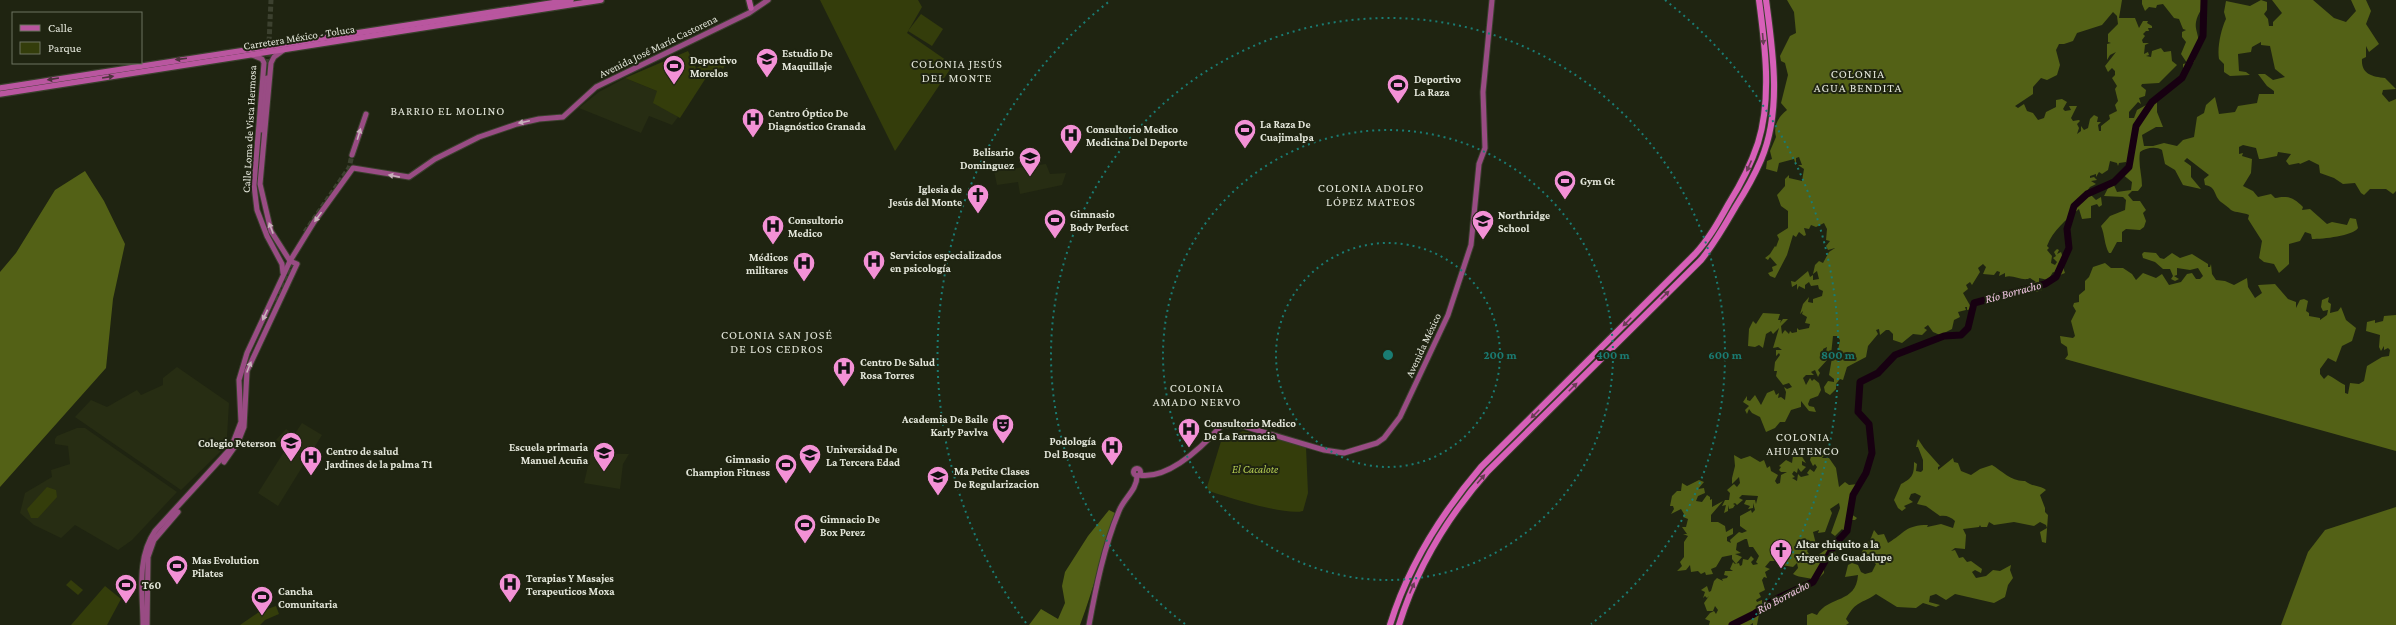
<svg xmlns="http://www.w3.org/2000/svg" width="2396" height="625" viewBox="0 0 2396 625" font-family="'Crimson Pro',serif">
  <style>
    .built { fill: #272d13 }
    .green { fill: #343d0b }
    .forest { fill: #536116; fill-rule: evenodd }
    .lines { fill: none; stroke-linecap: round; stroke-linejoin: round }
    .river { stroke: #170011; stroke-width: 7 }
    .secondary-tunnel { stroke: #3c412f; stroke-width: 5; stroke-dasharray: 5 2.5; stroke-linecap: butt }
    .secondary-casing { stroke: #3a3f2d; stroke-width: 7 }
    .primary-casing { stroke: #3a3f2d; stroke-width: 8 }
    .motorway-casing { stroke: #3a3f2d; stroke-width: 8 }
    .secondary { stroke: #994c84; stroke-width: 5 }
    .primary { stroke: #b9569f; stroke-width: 5.5 }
    .motorway { stroke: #d75fb8; stroke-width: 6 }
    .oneway { fill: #693c54 }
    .oneway2 { fill: #4d333c }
    .oneway3 { fill: #c9b0bc }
    .ring { fill: none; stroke: #1a7c73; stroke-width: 2; stroke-dasharray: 2 4 }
    .labels { text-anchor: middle; stroke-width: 4; stroke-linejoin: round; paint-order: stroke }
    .street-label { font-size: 11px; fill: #e3e6da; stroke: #1f2411 }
    .poi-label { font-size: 11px; font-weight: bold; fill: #e3e6da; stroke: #1f2411; text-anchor: start }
    .park-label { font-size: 11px; font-style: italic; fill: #b7cf53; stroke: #1f2411 }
    .neighbourhood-label { font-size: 12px; letter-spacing: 1px; fill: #e3e6da; stroke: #1f2411 }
    .water-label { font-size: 12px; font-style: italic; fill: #f3c8e4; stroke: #1f2411 }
    .centre { fill: #1a7c73; stroke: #1f2411; stroke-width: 2 }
    .ring-label { font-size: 12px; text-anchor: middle; font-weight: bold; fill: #1a7c73; stroke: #1f2411; stroke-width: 4; stroke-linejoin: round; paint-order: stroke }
  </style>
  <rect width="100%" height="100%" fill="#1f2411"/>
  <!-- built -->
  <g class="built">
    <polygon points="625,78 657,91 664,107 678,117 672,125 649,116 641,133 579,108 599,92"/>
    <polygon points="1046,164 1050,174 1066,173 1062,185 1020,194 1018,182 997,185 994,171"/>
    <polygon points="177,367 229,403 227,437 221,451 181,490 75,417 91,400 107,407 137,390 141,395 163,385 163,378"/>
    <polygon points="302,423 322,435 278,506 258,493 287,447 276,440 286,429 294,435"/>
    <polygon points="77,428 85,428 177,492 132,540 118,550 75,525 61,538 34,525 20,513 25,493 52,477 51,470 70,464 68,446 55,444 55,439 57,436"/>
    <polygon points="591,453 629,454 623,464 620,489 584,483"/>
  </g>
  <!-- green -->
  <g class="green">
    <polygon points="820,0 918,0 922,7 907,33 953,65 895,151"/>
    <polygon points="921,14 943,29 932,46 908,31"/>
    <polygon points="688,51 696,68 719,57 721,63 726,62 723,69 720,67 718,72 711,70 680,118 653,103 657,91 625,78"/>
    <path d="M1243 431 1306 447 1308 493 1303 511C1286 516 1227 497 1209 491L1207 487 1222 438 1227 433 1235 435Z"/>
    <polygon points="47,487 56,490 57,497 38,518 31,518 27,509"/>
    <polygon points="71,580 83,590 78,595 66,585"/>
    <polygon points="105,586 121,599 107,625 71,625"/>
    <polygon points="276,606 279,614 265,620 260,625 240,625 259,612"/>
  </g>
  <!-- forest -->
  <g class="forest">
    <path d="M1787 0H2122L2119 18H2135L2139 28 2143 21H2148L2147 23 2152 26V28H2148L2149 31H2146L2143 34 2145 36 2142 40 2143 43H2149L2145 45 2144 54 2148 52 2149 55 2146 56 2151 57 2152 51 2161 48 2164 52 2171 51 2172 61 2177 65 2159 83 2142 84 2141 86 2146 90 2145 96 2139 98 2141 104 2138 102 2129 112V118H2134L2137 110 2148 104H2155L2157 98V112L2163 127H2156L2142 135 2144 146H2153L2164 143 2177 146 2183 140 2194 137 2197 117 2204 113 2206 105 2215 97 2219 114 2235 112 2238 106 2257 103 2259 94H2274V91L2267 86 2258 74H2265L2273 80 2285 77 2275 69 2270 46 2261 45V42L2252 47 2251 52 2238 54 2239 71 2246 72 2250 75 2230 76 2224 72V64L2219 59C2217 48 2221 29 2226 19L2224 12 2226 1 2250 6 2261 0 2267 2V10L2264 14 2268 19 2269 26H2273V22L2282 13 2272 0H2313L2334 18 2346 22 2356 11 2351 0H2366L2371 11 2366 24 2379 44 2369 52 2366 46V57L2362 59C2361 74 2372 77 2385 78L2396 89 2383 90 2382 94 2389 102 2396 99V191L2393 194 2386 189H2370L2364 195 2361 193 2355 183 2343 184 2334 178 2320 173 2319 165 2309 160 2300 164 2299 163 2289 165 2286 161 2291 154 2278 152 2277 156 2262 159H2259L2256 148 2243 145 2239 147V154L2243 153 2242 156 2252 159 2251 173 2243 186 2253 191 2258 197 2271 194 2275 198C2288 195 2294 198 2303 207L2302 210 2310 209 2327 224 2332 222 2347 225 2350 218 2356 219 2358 228C2353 236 2323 239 2312 239L2311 234 2305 232 2300 241 2289 244V264L2279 273 2274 264 2264 262 2259 258 2262 241 2248 219 2249 215C2243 212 2236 213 2231 210 2228 207 2224 204 2221 202 2213 195 2217 187 2205 185L2204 179 2209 175 2187 158 2184 161 2191 166V177L2201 189 2183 185 2175 170 2165 164 2162 150C2156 146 2145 148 2140 152 2138 164 2142 175 2142 186L2138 191H2132L2128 195 2133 201H2140L2146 210 2143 213 2146 221 2144 227 2140 230 2126 229 2122 232V242H2117L2111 253H2109C2104 244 2105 235 2101 226L2110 216 2125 210 2126 200 2123 197 2104 196 2109 186 2113 183 2117 192 2131 190 2132 182 2122 174 2128 169 2126 162 2119 163 2118 166 2117 163 2110 161 2108 170 2102 174 2099 172 2096 177V174L2090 176V178L2094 177 2097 180 2091 181 2096 184 2090 187 2087 191 2096 200 2101 197 2102 205 2099 207 2097 204 2091 206V218L2082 219 2079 209C2066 220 2053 230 2047 246L2049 248 2047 250 2052 256 2051 263 2055 265 2057 262 2053 258 2056 256 2054 252 2057 249 2059 250 2057 254 2061 252C2064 259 2062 266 2065 273L2060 275 2053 272 2048 280 2039 278V286L2042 290 2036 292 2030 290 2029 285 2036 282 2030 278C2023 282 2013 274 2005 277V273L1999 276 2000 272 1997 271 1994 275 1983 274 1986 267 1983 264 1978 268 1980 272 1972 285 1970 282 1966 285 1968 289 1963 293 1972 309 1967 310V307H1965L1966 310 1958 312 1960 317 1954 320 1952 329 1940 335 1933 332 1928 325 1924 328 1927 330 1922 335 1913 334 1902 343 1893 340V334L1889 330H1886L1880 335 1879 329 1876 330 1878 334 1868 346 1866 357 1847 367 1843 380 1840 379 1836 384V389L1830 395 1825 392 1824 387 1828 381 1834 382V379L1829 375 1832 358 1838 350 1840 340 1837 336H1833L1831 355 1830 356 1826 352 1827 347 1823 349 1824 355 1828 359 1818 370 1820 373 1818 377 1815 370 1811 372 1814 375H1806L1803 378 1806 385 1810 378 1812 381 1814 379 1819 383 1821 390 1818 396 1810 399 1808 404 1809 406 1814 407 1816 412 1809 411 1801 401V407L1791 410 1785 422H1780L1775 428 1766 432 1760 417 1752 413 1749 409 1747 414 1745 410 1749 406 1743 402 1747 396V400L1750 401 1755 395 1761 405 1767 393 1774 390 1776 395 1779 393 1778 398 1781 397 1785 400 1786 392 1784 387 1787 389 1792 387 1789 383 1783 385 1776 376 1777 371H1774L1775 362 1780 355 1779 353 1776 356V350H1782L1778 347 1773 348 1779 328 1773 334 1771 331 1766 334 1763 348 1759 345 1755 347 1748 346 1749 329 1753 321 1756 324 1763 313 1780 314 1778 320H1781L1780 323 1783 319H1788L1781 326 1782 334 1785 330 1789 334 1790 331 1792 333 1797 332V328L1799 330 1809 328 1810 324 1805 323 1807 317 1802 314 1803 311 1800 314 1803 304 1809 297 1808 302 1813 303V299L1822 296 1823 291 1819 289 1818 285 1811 286 1809 282 1805 285V289L1799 286 1797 290V284L1792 287 1791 281 1795 282 1808 271 1810 277 1813 275V280L1819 279 1817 271 1813 274 1815 265 1819 261 1823 263 1829 252 1835 248 1828 250 1826 246 1830 241 1826 240 1827 229 1824 223 1816 227 1811 225 1809 229 1804 228 1806 235 1804 236 1799 232 1796 237 1793 235 1787 255 1775 278 1770 276 1768 273 1773 271 1772 267 1777 265 1770 257 1768 260 1765 258 1770 254 1775 246 1776 247 1779 239 1777 235 1788 228V211L1781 206 1777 195 1785 186V179L1789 175V178L1802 181 1804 169 1798 165H1802L1799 157 1796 158V165L1794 159 1779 163 1777 172 1766 169 1767 161 1772 159 1770 151 1776 137C1773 126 1778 117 1787 110L1781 103 1788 75 1785 63 1781 61 1780 56 1790 36 1796 33 1794 12ZM2113 12 2117 16 2118 24 2108 34V42L2111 43 2107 44V60L2110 55 2116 52 2105 66 2108 72 2112 68 2115 71V75L2112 78 2117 86 2115 89 2118 101 2115 105 2117 111 2109 115 2110 119 2101 126V131H2099L2098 125 2101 122H2097L2098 117 2094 115 2090 119 2088 128 2084 130 2081 126V131L2077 134 2079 128 2077 124 2080 121 2079 120 2073 121 2071 118 2077 106H2069L2071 110 2065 111 2063 109 2067 102 2062 99 2056 100V107L2046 112 2044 118 2038 120 2033 113 2027 111 2024 104 2018 108 2015 106 2033 94V87L2041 78 2047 80 2057 75 2060 65 2056 50 2059 44H2064L2073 41 2077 33 2102 25Z"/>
    <path d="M2142 0H2204C2203 10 2198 12 2196 22 2195 28 2197 31 2198 37 2199 42 2196 57 2194 62 2192 65 2186 66 2183 68V64L2187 63 2181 54 2186 42 2182 37V32L2186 30 2183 29 2179 19 2174 18 2163 4 2157 5 2156 8 2149 7 2145 11 2142 4Z"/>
    <polygon points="85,171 104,201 125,244 113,299 106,368 0,487 0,272 16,253 55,190"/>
    <path d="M2144 252 2156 253 2160 258 2164 259 2172 253 2180 258 2192 254 2208 264V267H2210L2211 264 2212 274 2216 280 2225 281 2234 285 2247 278 2248 287 2255 298 2262 293 2258 285 2275 284 2288 299 2296 302V308L2300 300 2304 299 2308 301 2306 311 2309 313V316L2320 318V320L2327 315 2328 310 2323 311 2321 307 2322 300 2329 297 2328 302 2331 304 2330 313 2338 311 2341 307 2346 320 2356 328 2352 341 2342 346 2336 362 2328 358 2320 369V374L2324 379 2328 375C2335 378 2338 382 2345 385V393L2348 394 2350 383 2359 384 2364 381 2367 366 2382 357 2389 356 2390 350 2388 348 2384 350V346L2381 351 2379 347 2380 335 2366 331 2367 322 2375 320V323L2383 321 2384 316 2396 315V451L2065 359 2068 355 2067 347 2061 343 2060 336 2073 338 2075 336 2071 321 2076 311 2073 306 2074 303 2079 302V295L2085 290V281L2089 277 2093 267 2105 263 2111 268H2123L2132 274 2136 280 2143 273 2156 278 2162 274 2169 285 2181 282 2187 274 2192 273 2196 279H2200L2203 276 2198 268 2190 270 2177 268V275L2174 276 2179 279 2175 281 2171 279 2173 276 2170 269H2163L2155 262 2143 258 2142 254Z"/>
    <path d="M1918 439 1924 448 1940 466 1938 467V470L1953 458 1954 462 1958 463 1961 471 1971 475 1980 469 1992 465C2002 471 2012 482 2025 481 2032 487 2040 485 2046 490L2040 495 2045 508V512L2048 515 2046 543 2042 542 2040 532 2047 528 2046 525 2040 522 2034 526 2014 522 1994 525 1989 522 1987 527H1981L1980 525 1979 527 1963 529 1966 535 1965 549 1955 548 1951 551 1955 550 1959 558 1963 557 1967 562 1971 561 1982 569 1981 573 1975 570 1972 572 1976 578 1986 576 1993 570 2000 571 2011 565 2010 570 2013 578 2008 585 2005 597 1994 603 1955 594 1946 600 1936 594 1930 596 1929 602 1940 605 1936 607 1923 603 1916 608 1897 607 1876 594C1862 604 1856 600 1846 619L1849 623 1846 625H1807V615L1812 613 1817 615C1829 595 1856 604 1858 575L1845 577 1848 565 1852 563 1858 565 1861 572 1865 574 1872 572 1876 564 1861 553 1871 538 1874 530 1878 535 1884 534 1888 543C1905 533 1905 525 1928 525L1927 527 1941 524 1953 528 1955 521C1951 517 1946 515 1940 516L1926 506 1917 504 1921 496 1915 493 1911 494 1909 499 1913 502 1904 506 1906 508 1902 511 1898 508 1894 500 1901 484C1913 478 1914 474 1914 462L1917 464 1916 471 1921 472 1923 470V460L1918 447H1916Z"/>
    <path d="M1812 453 1819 457 1826 453 1822 458H1829L1836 468 1839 487 1845 482 1849 485 1858 484 1855 493 1856 497 1849 508 1851 514 1857 518 1855 520H1849V531L1845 532 1842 529 1835 536 1831 533 1840 508 1839 503 1830 509 1832 513 1825 532 1818 533 1819 530 1813 532 1816 544 1813 543 1807 551 1809 554 1805 557 1814 558 1828 548H1834L1836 556 1819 558 1820 564 1822 565 1824 564V573L1816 581C1808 576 1801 579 1793 574L1798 568 1797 563 1793 567 1782 565 1780 561H1770L1765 567 1770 569 1765 572 1767 578 1764 577 1762 580 1765 590 1759 593 1761 597 1756 600 1757 602 1762 600V606L1756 608 1760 609 1757 625H1753V623L1750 625H1709L1710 621 1705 619 1710 613 1714 611 1716 614 1718 610 1715 606 1713 611H1707L1704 603 1709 596 1707 598 1705 596 1703 598 1705 592 1701 590 1707 586 1709 592 1711 591 1714 581 1717 578 1723 581 1722 579 1727 578 1728 576 1724 575 1725 571H1733L1730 569 1733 562 1735 564 1739 563 1740 566 1742 565 1743 559 1748 560 1751 556 1754 559 1751 562 1753 565 1758 564 1756 562 1759 556 1753 547H1749L1747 539H1745L1737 543 1736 550 1741 553 1735 554 1742 557 1736 564 1732 559V555L1722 557 1716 567 1711 569 1713 574 1706 575 1705 572 1701 574 1698 571 1691 572 1690 565 1686 570 1677 571 1682 566 1680 562 1684 557V542L1688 536 1683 534H1687L1682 527H1686L1688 519 1683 517 1684 514 1681 509 1671 514 1674 509 1673 506H1670L1672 496 1677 491H1681L1682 483 1687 486 1699 480 1704 482 1698 489 1704 488 1705 493 1698 496 1696 501 1702 502 1707 495 1710 497V500L1712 499V507L1723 501 1711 515V522H1718L1725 526 1726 532 1733 528V534L1727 537V541L1731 543 1730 540 1739 532 1742 533 1747 531 1740 526V516L1751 510 1752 513 1755 510 1753 503V508L1748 509 1750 506 1744 504 1746 500H1755L1756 504 1758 496 1742 495 1739 498 1743 500 1737 505 1735 503 1733 504 1735 505 1733 508 1729 509 1728 505V511L1724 513 1726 505 1722 506 1725 500H1729L1730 493 1727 490 1734 484 1737 487 1740 483 1739 477 1732 484V478L1735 466 1734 455 1741 459 1750 456 1760 462 1764 460 1767 468 1770 466 1771 471 1778 475 1775 481 1777 484 1780 483 1781 475 1787 472H1781L1779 470 1781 467 1779 466 1786 460 1792 463 1793 456 1801 455 1806 463 1802 461V465L1806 467 1801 472 1798 468 1797 473 1794 471 1792 474 1795 477 1792 478 1797 481 1798 474 1801 477 1809 475 1807 473 1810 469 1814 472 1817 467 1815 464 1813 466 1810 460Z"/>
    <polygon points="2396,507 2396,625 2281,625 2308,552 2325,530"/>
    <path d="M1109 510 1115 513C1103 550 1094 588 1080 625H1029L1041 609 1058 619 1065 603 1062 586 1065 572 1088 536Z"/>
  </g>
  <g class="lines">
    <!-- river -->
    <polyline class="river" points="1732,625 1754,614 1776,599 1813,582 1835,544 1847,531 1853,495 1866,473 1872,453 1869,424 1858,412 1860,382 1878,373 1895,355 1944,336 1961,335 1968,328 1974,303 2045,284 2056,277 2069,248 2067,229 2074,206 2087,194 2114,182 2129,167 2136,126 2152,102 2182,78 2203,36 2204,0"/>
    <!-- secondary-tunnel -->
    <g class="secondary-tunnel">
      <polyline points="268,64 271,0"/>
      <polyline points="305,232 349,168 352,155"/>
      <polyline points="276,301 293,259"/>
    </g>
    <!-- secondary casing -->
    <g class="secondary-casing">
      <g id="secondary">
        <polyline points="252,55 262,59 264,63 254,185 257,210 267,236 282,264 283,273"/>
        <polyline points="262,130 267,78"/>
        <polyline points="352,155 366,114"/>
        <polyline points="224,462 238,442 244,427 247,371 297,264 290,261 271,231 260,184 271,63 274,57 285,49"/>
        <circle cx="1137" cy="472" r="3.5"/>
        <path d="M1139 475C1169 480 1204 445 1222 425L1243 426 1324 450 1344 453 1377 443 1384 438 1400 417 1448 315 1471 245 1479 164 1485 148 1483 92 1492 0"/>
        <path d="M143 625C143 593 136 559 155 531L231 448 241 422 239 380 247 353 290 261 314 222 353 168 409 177 435 159 479 137 517 124 539 119 563 117 596 87 749 13 768 0"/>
        <polyline points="147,625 148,557 154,540 178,512"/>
        <path d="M1089 625C1096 587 1104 547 1119 511 1124 498 1137 490 1137 476"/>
      </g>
    </g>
    <!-- primary casing -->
    <g class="primary-casing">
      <g id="primary">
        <polyline points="749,0 751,8"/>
        <polyline points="0,88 571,0"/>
        <polyline points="0,94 601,0"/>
      </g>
    </g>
    <!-- motorway casing -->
    <g class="motorway-casing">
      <g id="motorway">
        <path d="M1390 625C1408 566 1441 514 1481 467L1695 254C1709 239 1719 221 1729 203 1741 184 1751 164 1758 143 1772 99 1765 45 1759 0"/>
        <path d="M1399 625C1417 567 1448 516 1488 471L1701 260C1715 243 1725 225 1736 206 1745 192 1754 176 1761 160 1782 111 1773 52 1766 0"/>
      </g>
    </g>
    <!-- secondary -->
    <use href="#secondary" class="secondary"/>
    <!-- primary -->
    <use href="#primary" class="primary"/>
    <!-- motorway -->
    <use href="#motorway" class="motorway"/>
  </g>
  <!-- one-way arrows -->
  <defs><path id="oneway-solid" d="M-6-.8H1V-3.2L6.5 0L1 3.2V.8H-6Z"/></defs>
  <g class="oneway">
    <use href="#oneway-solid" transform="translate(1763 39) rotate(85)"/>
    <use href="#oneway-solid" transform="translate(1749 166) rotate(114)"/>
    <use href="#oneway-solid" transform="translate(1665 295) rotate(-45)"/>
    <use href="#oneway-solid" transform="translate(1627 322) rotate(135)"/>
    <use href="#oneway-solid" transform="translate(1573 387) rotate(-45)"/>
    <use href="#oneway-solid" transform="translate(1535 414) rotate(135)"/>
    <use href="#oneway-solid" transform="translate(1481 479) rotate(-49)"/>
    <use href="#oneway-solid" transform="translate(1412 588) rotate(-67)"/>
  </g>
  <g class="oneway2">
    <use href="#oneway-solid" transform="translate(181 59) rotate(173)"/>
    <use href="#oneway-solid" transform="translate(108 77) rotate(-9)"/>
    <use href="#oneway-solid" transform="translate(53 79) rotate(171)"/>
  </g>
  <g class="oneway3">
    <use href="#oneway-solid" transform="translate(524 122) rotate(168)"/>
    <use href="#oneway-solid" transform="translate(359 134) rotate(-73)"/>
    <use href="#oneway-solid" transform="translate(394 176) rotate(-169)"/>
    <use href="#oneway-solid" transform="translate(318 217) rotate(126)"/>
    <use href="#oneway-solid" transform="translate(271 228) rotate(-111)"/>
    <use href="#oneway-solid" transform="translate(265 315) rotate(115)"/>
    <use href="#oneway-solid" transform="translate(249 367) rotate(-68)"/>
  </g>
  <!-- distance rings -->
  <g class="ring">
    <circle cx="1388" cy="355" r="112"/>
    <circle cx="1388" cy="355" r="225"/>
    <path d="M1185 624A337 337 0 1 1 1591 624"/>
    <path d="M1026 623A450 450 0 0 1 1111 0M1665 0A450 450 0 0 1 1750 623"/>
  </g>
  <!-- icons -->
  <defs>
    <g id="university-pin" transform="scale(1.15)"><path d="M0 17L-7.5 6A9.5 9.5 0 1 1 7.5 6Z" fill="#f391d6" stroke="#1f2411"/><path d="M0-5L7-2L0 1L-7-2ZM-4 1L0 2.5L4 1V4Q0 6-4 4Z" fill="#111"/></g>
    <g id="stadium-pin" transform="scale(1.15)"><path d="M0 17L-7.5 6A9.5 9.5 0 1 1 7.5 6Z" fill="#f391d6" stroke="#1f2411"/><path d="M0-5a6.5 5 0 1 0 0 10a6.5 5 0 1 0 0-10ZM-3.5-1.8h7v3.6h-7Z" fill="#111"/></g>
    <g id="hospital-pin" transform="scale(1.15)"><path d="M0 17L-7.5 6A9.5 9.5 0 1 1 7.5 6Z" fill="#f391d6" stroke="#1f2411"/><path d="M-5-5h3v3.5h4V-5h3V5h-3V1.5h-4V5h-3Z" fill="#111"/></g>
    <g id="school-pin" transform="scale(1.15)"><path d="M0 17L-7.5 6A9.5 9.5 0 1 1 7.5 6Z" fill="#f391d6" stroke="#1f2411"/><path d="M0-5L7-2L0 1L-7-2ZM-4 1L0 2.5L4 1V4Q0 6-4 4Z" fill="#111"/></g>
    <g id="church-pin" transform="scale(1.15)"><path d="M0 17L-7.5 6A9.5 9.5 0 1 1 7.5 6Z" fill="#f391d6" stroke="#1f2411"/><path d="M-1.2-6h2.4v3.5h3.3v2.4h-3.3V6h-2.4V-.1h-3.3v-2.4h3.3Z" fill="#111"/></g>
    <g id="theatre-pin" transform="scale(1.15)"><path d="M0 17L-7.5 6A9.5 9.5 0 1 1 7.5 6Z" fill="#f391d6" stroke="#1f2411"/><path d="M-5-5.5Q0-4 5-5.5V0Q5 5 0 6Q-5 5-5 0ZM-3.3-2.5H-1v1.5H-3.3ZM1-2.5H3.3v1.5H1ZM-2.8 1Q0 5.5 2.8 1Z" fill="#111"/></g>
  </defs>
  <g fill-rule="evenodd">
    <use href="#university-pin" x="767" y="59"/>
    <use href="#stadium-pin" x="674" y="66"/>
    <use href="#stadium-pin" x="1398" y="85"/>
    <use href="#hospital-pin" x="753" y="119"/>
    <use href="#stadium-pin" x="1245" y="130"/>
    <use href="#hospital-pin" x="1071" y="135"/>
    <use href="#school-pin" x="1030" y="158"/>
    <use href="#stadium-pin" x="1565" y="181"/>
    <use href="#church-pin" x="978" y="195"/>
    <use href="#stadium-pin" x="1055" y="220"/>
    <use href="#school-pin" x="1483" y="221"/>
    <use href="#hospital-pin" x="773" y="226"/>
    <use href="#hospital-pin" x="874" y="261"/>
    <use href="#hospital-pin" x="804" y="263"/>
    <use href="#hospital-pin" x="844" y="368"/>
    <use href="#theatre-pin" x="1003" y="425"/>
    <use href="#hospital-pin" x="1189" y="429"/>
    <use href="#school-pin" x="291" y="443"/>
    <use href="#hospital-pin" x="1112" y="447"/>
    <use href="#school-pin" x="604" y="453"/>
    <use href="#university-pin" x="810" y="455"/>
    <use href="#hospital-pin" x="311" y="457"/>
    <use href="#stadium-pin" x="786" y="465"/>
    <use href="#university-pin" x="938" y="477"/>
    <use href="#stadium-pin" x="805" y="525"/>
    <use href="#church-pin" x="1781" y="550"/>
    <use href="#stadium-pin" x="177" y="566"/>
    <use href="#hospital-pin" x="510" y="584"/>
    <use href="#stadium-pin" x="126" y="585"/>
    <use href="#stadium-pin" x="262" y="597"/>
  </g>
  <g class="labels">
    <!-- street labels -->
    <g class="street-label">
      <text transform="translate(299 37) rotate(-9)" y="4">Carretera México - Toluca</text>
      <text transform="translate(658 46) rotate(-26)" y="4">Avenida José María Castorena</text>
      <text transform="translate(249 129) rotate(-87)" y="4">Calle Loma de Vista Hermosa</text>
      <text transform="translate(1423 345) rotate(-65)" y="4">Avenida México</text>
    </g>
    <!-- poi labels -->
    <g class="poi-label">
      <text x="782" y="57">Estudio De<tspan x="782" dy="13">Maquillaje</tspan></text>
      <text x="690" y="64">Deportivo<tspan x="690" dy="13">Morelos</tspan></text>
      <text x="1414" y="83">Deportivo<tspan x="1414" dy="13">La Raza</tspan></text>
      <text x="768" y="117">Centro Óptico De<tspan x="768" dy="13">Diagnóstico Granada</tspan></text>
      <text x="1260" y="128">La Raza De<tspan x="1260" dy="13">Cuajimalpa</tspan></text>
      <text x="1086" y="133">Consultorio Medico<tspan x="1086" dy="13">Medicina Del Deporte</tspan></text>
      <text x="1014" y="156" text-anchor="end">Belisario<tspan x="1014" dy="13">Dominguez</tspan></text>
      <text x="1580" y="185">Gym Gt</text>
      <text x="962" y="193" text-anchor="end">Iglesia de<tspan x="962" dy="13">Jesús del Monte</tspan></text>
      <text x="1070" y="218">Gimnasio<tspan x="1070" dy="13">Body Perfect</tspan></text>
      <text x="1498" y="219">Northridge<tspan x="1498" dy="13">School</tspan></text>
      <text x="788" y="224">Consultorio<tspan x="788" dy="13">Medico</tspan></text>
      <text x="890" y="259">Servicios especializados<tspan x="890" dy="13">en psicología</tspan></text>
      <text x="788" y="261" text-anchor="end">Médicos<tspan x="788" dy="13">militares</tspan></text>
      <text x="860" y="366">Centro De Salud<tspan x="860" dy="13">Rosa Torres</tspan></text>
      <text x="988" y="423" text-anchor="end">Academia De Baile<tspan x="988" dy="13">Karly Pavlva</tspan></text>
      <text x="1204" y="427">Consultorio Medico<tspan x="1204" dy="13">De La Farmacia</tspan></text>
      <text x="1096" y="445" text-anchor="end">Podología<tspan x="1096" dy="13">Del Bosque</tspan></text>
      <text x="276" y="447" text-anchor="end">Colegio Peterson</text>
      <text x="588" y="451" text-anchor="end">Escuela primaria<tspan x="588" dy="13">Manuel Acuña</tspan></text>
      <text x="826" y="453">Universidad De<tspan x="826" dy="13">La Tercera Edad</tspan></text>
      <text x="326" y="455">Centro de salud<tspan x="326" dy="13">Jardines de la palma T1</tspan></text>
      <text x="770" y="463" text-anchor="end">Gimnasio<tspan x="770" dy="13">Champion Fitness</tspan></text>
      <text x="954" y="475">Ma Petite Clases<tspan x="954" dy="13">De Regularizacion</tspan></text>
      <text x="820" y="523">Gimnacio De<tspan x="820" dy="13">Box Perez</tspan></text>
      <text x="1796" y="548">Altar chiquito a la<tspan x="1796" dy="13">virgen de Guadalupe</tspan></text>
      <text x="192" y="564">Mas Evolution<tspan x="192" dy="13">Pilates</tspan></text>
      <text x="526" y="582">Terapias Y Masajes<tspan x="526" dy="13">Terapeuticos Moxa</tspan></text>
      <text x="142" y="589">T60</text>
      <text x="278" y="595">Cancha<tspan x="278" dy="13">Comunitaria</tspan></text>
    </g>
    <!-- park labels -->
    <g class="park-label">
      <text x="1255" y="473">El Cacalote</text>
    </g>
    <!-- neighbourhood labels -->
    <g class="neighbourhood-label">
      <text x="957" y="68">COLONIA JESÚS<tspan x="957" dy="14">DEL MONTE</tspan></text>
      <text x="1858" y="78">COLONIA<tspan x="1858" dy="14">AGUA BENDITA</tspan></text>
      <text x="448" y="115">BARRIO EL MOLINO</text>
      <text x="1371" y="192">COLONIA ADOLFO<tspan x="1371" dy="14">LÓPEZ MATEOS</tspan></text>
      <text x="777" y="339">COLONIA SAN JOSÉ<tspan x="777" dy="14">DE LOS CEDROS</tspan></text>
      <text x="1197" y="392">COLONIA<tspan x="1197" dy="14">AMADO NERVO</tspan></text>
      <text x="1803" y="441">COLONIA<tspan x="1803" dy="14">AHUATENCO</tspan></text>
    </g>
    <!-- water labels -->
    <g class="water-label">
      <text transform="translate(2013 292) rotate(-15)" y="4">Río Borracho</text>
      <text transform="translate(1783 597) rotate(-28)" y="4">Río Borracho</text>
    </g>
  </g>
  <circle cx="1388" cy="355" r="6" class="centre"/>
  <g class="ring-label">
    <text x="1500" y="359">200 m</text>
    <text x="1613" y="359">400 m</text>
    <text x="1725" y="359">600 m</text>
    <text x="1838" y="359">800 m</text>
  </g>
  <!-- legend -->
  <rect x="12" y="12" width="130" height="52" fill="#1f2411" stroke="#6d7261"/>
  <rect x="20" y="25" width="20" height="6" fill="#b9569f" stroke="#6d7261"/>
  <text x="48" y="32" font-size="12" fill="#e3e6da">Calle</text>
  <rect x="20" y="42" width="20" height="12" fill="#343d0b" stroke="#6d7261"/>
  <text x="48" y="52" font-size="12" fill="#e3e6da">Parque</text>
</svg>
